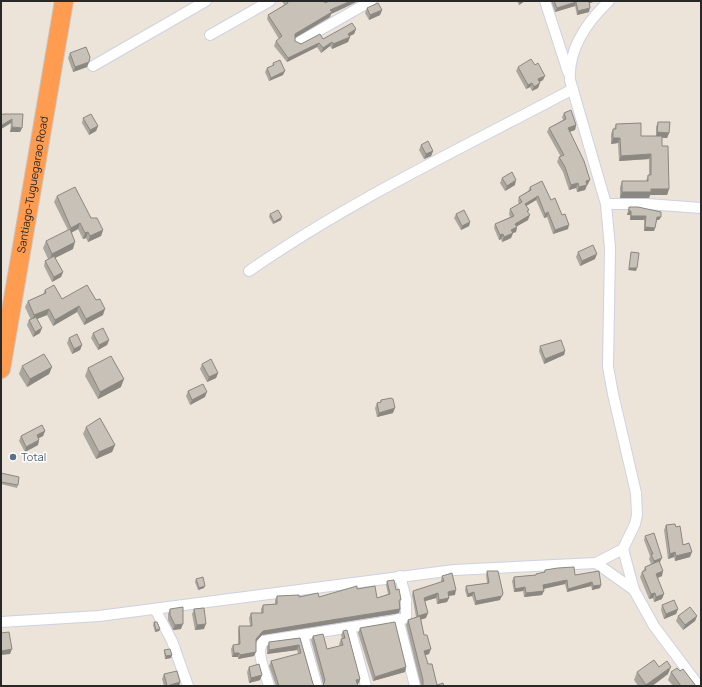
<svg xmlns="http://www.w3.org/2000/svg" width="702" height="687" viewBox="0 0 702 687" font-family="Manrope,sans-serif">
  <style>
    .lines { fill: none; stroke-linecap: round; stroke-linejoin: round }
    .street-casing { stroke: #cdd1e3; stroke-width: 12 }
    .highway-casing { stroke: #c7c7c7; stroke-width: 20 }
    .street { stroke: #fff; stroke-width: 10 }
    .highway { stroke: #ff9c50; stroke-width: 18 }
    .wall { fill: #aba69e }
    .shaded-wall { fill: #8b8781 }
    .building { fill: #c7c1b8; stroke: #8b8781 }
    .service-dot { fill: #5c6f8a; stroke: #fff; stroke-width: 1.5 }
    .labels { text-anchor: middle; stroke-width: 3; stroke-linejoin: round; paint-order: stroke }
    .street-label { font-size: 11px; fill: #282828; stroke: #fff }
    .service-label { font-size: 11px; fill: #4e5e75; stroke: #fff; text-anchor: start }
  </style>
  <rect width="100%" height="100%" fill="#ece4d8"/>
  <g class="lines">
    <!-- street casing -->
    <g class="street-casing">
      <g id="street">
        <polyline points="545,1 568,72"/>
        <polyline points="210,35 270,1"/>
        <polyline points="299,42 371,1"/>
        <polyline points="93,66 206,1"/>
        <polyline points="606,204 647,204 701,208"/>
        <path d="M249 271C351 200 464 147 573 89"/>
        <polyline points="623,549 634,590"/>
        <polyline points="596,563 634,590 654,626 699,686"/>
        <polyline points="155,609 172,641 188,686"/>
        <polyline points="398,619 415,686"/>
        <path d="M1 622 99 616 454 570 596 563 623 549 635 524 637 515 636 493 613 394 608 367 610 248 606 204 570 80C568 48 587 22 609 1"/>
        <polyline points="350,628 366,686"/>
        <polyline points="303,636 317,686"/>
        <path d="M269 686C266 674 255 652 263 641L403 619 406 617V599L400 576"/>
      </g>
    </g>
    <!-- highway casing -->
    <g class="highway-casing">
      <g id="highway">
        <path id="s1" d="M1 369 64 1"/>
      </g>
    </g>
    <!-- street -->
    <use href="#street" class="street"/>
    <!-- highway -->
    <use href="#highway" class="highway"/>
  </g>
  <!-- wall -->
  <g class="wall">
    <polygon points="282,1 324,1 325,3 329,1 358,1 348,6 331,14 330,17 295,38 295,41 301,44 323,39 356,29 354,34 349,36 350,37 348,42 332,49 330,46 321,53 317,47 287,62 274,46 276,41 279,39 267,19 268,15 284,5"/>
    <polygon points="517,1 525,1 519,5"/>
    <polygon points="551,1 596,1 589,3 589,12 577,15 575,6 555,12"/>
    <polygon points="367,8 382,10 380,15 369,20 365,13"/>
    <polygon points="70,53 87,67 73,72 68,58"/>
    <polygon points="273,63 283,75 269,81 265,72 267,68 272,66"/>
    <polygon points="518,67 543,80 539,82 538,88 532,91 530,87 526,89 516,71"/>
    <polygon points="564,113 576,125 575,130 569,132 588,184 587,185 585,190 577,192 576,188 569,190 563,172 557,162 559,157 561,157 547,132 549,128 563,120 562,117"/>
    <polygon points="23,114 22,128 20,132 10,132 11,123 1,129 1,116"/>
    <polygon points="83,118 98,126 96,131 89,135 82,123"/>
    <polygon points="658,122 669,133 667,138 662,138 662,146 669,189 667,195 650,195 649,198 620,198 620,187 622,181 646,181 648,175 649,175 649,159 619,161 618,143 611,144 611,134 613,129 614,129 616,124 641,136 656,136 656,127"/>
    <polygon points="421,145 433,151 431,156 424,159 419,150"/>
    <polygon points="502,178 515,185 505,191 500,183"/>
    <polygon points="530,187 551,200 568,229 553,234 547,217 544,218 536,200 526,206 529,210 528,212 528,220 517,226 517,227 516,232 513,233 511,238 502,242 501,239 499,240 494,228 495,224 510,217 509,214 510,209 519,204 518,201 519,197 528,191"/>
    <polygon points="57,196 91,218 103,230 101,236 88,242 86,238 83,239 78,229 71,233 73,249 55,258 63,272 61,277 52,282 44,266 45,261 48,259 43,248 46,241 68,230 54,202"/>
    <polygon points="629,207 659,220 657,220 654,231 644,231 644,220 630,220 630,215 627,215 628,210"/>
    <polygon points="270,214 281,220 273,224 269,217"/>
    <polygon points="456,214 470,222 469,226 461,230 454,218"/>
    <polygon points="578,252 595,259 580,266 576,257"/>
    <polygon points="45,290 62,299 103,315 84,325 77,312 53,326 47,315 37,319 40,333 33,337 27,325 29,320 31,320 25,307 28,301 43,294"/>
    <polygon points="93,333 109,340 107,345 98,350 91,338"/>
    <polygon points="69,338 82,345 80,350 72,354 67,343"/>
    <polygon points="540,346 565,351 564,355 544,364 539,351"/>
    <polygon points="202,364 218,373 216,378 207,382 200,369"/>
    <polygon points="22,366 52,367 49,374 27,387 19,374"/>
    <polygon points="88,368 121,387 98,399 85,376"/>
    <polygon points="188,391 205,397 190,405 186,396"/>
    <polygon points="381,400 393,413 377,417 375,408 377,403 380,402"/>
    <polygon points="86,427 115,445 112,452 96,459 83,434"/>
    <polygon points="45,431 43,436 39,438 38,445 25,452 19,441 21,436"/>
    <polygon points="1,473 18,485 17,488 1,484"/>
    <polygon points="666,525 676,527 683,545 690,557 675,561 674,557 668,559 664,530"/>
    <polygon points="645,536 660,563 662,576 658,578 662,599 654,602 653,598 649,599 640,577 642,572 643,571 645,567 651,564 649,559 650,556 644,540"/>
    <polygon points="545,570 575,575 601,585 600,588 592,590 591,586 567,592 565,584 544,589 542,595 524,597 523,591 514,592 512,581 514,577 536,575 536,574 544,572"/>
    <polygon points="487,571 500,600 475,605 472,596 467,597 465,590 466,586 487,583 486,575"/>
    <polygon points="442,576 455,595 448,596 449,598 447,602 437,604 436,598 425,601 426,618 420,619 429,654 425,655 428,664 437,685 444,686 421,686 406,625 408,620 416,617 412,595 413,591 441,582 441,580"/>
    <polygon points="196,579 204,588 198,590 195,582"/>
    <polygon points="387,581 400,603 400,609 399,613 262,635 256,641 254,656 238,659 238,657 232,657 231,649 233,645 238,644 238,630 239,626 250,626 249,618 251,613 261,613 261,609 263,605 275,604 275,600 277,596 299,597 319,597 357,589 377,598 388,594 386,585"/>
    <polygon points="662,605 678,609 676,614 664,619 661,610"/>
    <polygon points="170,609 181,629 173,630 168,620 168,614"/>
    <polygon points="194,609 204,629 195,630 192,614"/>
    <polygon points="678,616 697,616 695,621 683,630 676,621"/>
    <polygon points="154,622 160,629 159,631 155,632 153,625"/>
    <polygon points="360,628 406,667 405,672 373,681 358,633"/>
    <polygon points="343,631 360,679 359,683 357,684 358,686 323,686 323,684 311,640 313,636 327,649 340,646 339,644 341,639 342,639 341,635"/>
    <polygon points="300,638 313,684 315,686 276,686 269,666 271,661 298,654 297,650 267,654 267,647 269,642"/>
    <polygon points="164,650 172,655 171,658 165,659 164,652"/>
    <polygon points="249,667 262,675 260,680 249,683 247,672"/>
    <polygon points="659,667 668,674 652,686 638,686 634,680 637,672"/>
    <polygon points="680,671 696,686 673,686 668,680 671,672"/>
    <polygon points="164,674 180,682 179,686 164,686 162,679"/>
  </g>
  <!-- shaded-wall -->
  <g class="shaded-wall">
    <polygon points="351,1 358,1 348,6 331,14 330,17 293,39 295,34 330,10"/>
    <polygon points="520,1 525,1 519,5"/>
    <polygon points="588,1 596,1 587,4"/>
    <polygon points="576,2 575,6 555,12 557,8"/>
    <polygon points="590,8 589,12 577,15 578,11"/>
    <polygon points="382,10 380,15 369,20 370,15"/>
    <polygon points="356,29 354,34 346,38 348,34"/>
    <polygon points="350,37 348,42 332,49 333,44"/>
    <polygon points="332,42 330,46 321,53 323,48"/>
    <polygon points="319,43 317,47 287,62 288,58"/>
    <polygon points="89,62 87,67 73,72 75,67"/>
    <polygon points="285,71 283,75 269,81 271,78"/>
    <polygon points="545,76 543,80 536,84 538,79"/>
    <polygon points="532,83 530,87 526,89 528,85"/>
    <polygon points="540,83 538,88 532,91 534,87"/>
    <polygon points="12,119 11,123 1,129 2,125"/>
    <polygon points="576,125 575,130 566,133 568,128"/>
    <polygon points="98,126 96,131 89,135 90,130"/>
    <polygon points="12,127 22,128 20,132 10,132"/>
    <polygon points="657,132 669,133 667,138 656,137"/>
    <polygon points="613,138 620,138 618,143 611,144"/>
    <polygon points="433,151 431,156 424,159 426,154"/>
    <polygon points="651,154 649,159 619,161 621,156"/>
    <polygon points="516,180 515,185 505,191 507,186"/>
    <polygon points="590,180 588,184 587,185 585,190 577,192 579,187 586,181"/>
    <polygon points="578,183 576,188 569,190 571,185"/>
    <polygon points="651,189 669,189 667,195 650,195 649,198 620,198 622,192"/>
    <polygon points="538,196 536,200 523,208 525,204"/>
    <polygon points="629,211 631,211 630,215 627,215"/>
    <polygon points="548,212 547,217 544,218 545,214"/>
    <polygon points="530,215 528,220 514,228 515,224"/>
    <polygon points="631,216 646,216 644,220 630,220"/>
    <polygon points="282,217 281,220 273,224 274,222"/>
    <polygon points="657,217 661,217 659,220 656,220"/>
    <polygon points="470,222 469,226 461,230 462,226"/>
    <polygon points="80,223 78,229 69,234 71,228"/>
    <polygon points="569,225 568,229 553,234 555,230"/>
    <polygon points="517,227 516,232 510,234 511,230"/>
    <polygon points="645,227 655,228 654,231 644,231"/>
    <polygon points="103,230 101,236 88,242 90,236"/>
    <polygon points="88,232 86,238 83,239 85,233"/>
    <polygon points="513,233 511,238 502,242 504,237"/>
    <polygon points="503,234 501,239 499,240 500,235"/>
    <polygon points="75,242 73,249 49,261 52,254"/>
    <polygon points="597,254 595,259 580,266 582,261"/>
    <polygon points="629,268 637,268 636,271 628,270"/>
    <polygon points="63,272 61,277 52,282 54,277"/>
    <polygon points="79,306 77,312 53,326 55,320"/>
    <polygon points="49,309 47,315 32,321 34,315"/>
    <polygon points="105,309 103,315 84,325 86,319"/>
    <polygon points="42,328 40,333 33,337 35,332"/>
    <polygon points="109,340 107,345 98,350 99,345"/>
    <polygon points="82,345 80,350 72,354 74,349"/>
    <polygon points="565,351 564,355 544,364 545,359"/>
    <polygon points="52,367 49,374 27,387 30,379"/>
    <polygon points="218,373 216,378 207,382 209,377"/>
    <polygon points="124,379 121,387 98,399 100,392"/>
    <polygon points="207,392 205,397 190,405 192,400"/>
    <polygon points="395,408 393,413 377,417 379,413"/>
    <polygon points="45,431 43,436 35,440 37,435"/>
    <polygon points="39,440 38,445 25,452 26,447"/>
    <polygon points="115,445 112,452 96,459 99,452"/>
    <polygon points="675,552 674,557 668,559 670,554"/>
    <polygon points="692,552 690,557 675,561 676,556"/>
    <polygon points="662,558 660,562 652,566 654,561"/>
    <polygon points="663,571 662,576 654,579 656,574"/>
    <polygon points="567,580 565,584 542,589 543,585"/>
    <polygon points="592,582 591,586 567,592 568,589"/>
    <polygon points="601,585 600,588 592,590 593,586"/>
    <polygon points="205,586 204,588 198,590 199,588"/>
    <polygon points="525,587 523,591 514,592 515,589"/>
    <polygon points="456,590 455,595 446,596 448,592"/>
    <polygon points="544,591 542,595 524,597 526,593"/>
    <polygon points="474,592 472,596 467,597 468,594"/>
    <polygon points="438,593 436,598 422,602 424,598"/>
    <polygon points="655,593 653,598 649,599 651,594"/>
    <polygon points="664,594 662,599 654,602 656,597"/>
    <polygon points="502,596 500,600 475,605 476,601"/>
    <polygon points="449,598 447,602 437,604 439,600"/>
    <polygon points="400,609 399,613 394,614 262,635 255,643 256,639 263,631"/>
    <polygon points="678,609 676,614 664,619 666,614"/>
    <polygon points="428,613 426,618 417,621 418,616"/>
    <polygon points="697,616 695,621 683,630 685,625"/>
    <polygon points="183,624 181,629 173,630 175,625"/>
    <polygon points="206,624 204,629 195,630 197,625"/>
    <polygon points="160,629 159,631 155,632 156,630"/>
    <polygon points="299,645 297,650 267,654 269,650"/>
    <polygon points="12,649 10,654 1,655 1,651"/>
    <polygon points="431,649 429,654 423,656 424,651"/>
    <polygon points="256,652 254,656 238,659 240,655"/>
    <polygon points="234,653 239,653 238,657 232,657"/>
    <polygon points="172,655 171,658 165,659 166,656"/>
    <polygon points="406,667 405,672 373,681 375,677"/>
    <polygon points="671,667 668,674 652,686 645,686 646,685"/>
    <polygon points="262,675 260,680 249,683 251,678"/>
    <polygon points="360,679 359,683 355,684 356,680"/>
    <polygon points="180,682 179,686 167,686"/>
  </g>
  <!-- building -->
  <g class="building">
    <polygon points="287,1 324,1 325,3 329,1 351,1 330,10 332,12 295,34 295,41 301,44 320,34 323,39 352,23 356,29 348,34 350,37 333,44 332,42 323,48 319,43 288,58 276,41 282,36 268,15 288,3"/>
    <polygon points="554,1 589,1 590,8 578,11 576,2 557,8"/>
    <polygon points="378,3 382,10 370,15 367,8"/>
    <polygon points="86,47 90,57 89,62 75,67 70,53"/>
    <polygon points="531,59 535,65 538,63 545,76 538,79 540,83 534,87 532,83 528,85 518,67"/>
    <polygon points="280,60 285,71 271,78 267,68 274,65 273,63"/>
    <polygon points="571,110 576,125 568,128 584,161 590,180 586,181 587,185 579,187 578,183 571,185 565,167 559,157 564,155 549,128 566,119 564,113"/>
    <polygon points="3,114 23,114 22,128 12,127 12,119 2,125 1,124 1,116"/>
    <polygon points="91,114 98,126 90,130 83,118"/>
    <polygon points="658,122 670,122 669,133 657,132"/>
    <polygon points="641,123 641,136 662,136 662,146 668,146 669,189 651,189 651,192 622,192 622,181 648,181 648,175 651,175 651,154 621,156 620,138 613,138 613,129 616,129 616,124"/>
    <polygon points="428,141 433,151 426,154 421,145"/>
    <polygon points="512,172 516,180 507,186 502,178"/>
    <polygon points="542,181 551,200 555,198 562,215 565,214 569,225 555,230 548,212 545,214 538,196 525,204 529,210 527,211 530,215 515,224 517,227 511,230 513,233 504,237 503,234 500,235 495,224 514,216 510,209 522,202 519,197 531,190 530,187"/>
    <polygon points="75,187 91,218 97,218 103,230 90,236 88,232 85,233 80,223 71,228 57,196"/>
    <polygon points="629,207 638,207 661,212 661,217 657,217 655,228 645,227 646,216 631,216 631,211 629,211"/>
    <polygon points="278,210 282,217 274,222 270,214"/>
    <polygon points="464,210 470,222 462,226 456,214"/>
    <polygon points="70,229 75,242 52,254 46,241"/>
    <polygon points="593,245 597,254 582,261 578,252"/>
    <polygon points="631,252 639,253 637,268 629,268"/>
    <polygon points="54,256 63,272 54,277 45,261"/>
    <polygon points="54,285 62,299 87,285 96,300 100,299 105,309 86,319 79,306 55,320 49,309 34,315 28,301 46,293 45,290"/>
    <polygon points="36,317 42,328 35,332 29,320"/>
    <polygon points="103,328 109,340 99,345 93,333"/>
    <polygon points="77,334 82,345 74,349 69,338"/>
    <polygon points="561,340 565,351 545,359 540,346"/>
    <polygon points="44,354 52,367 30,379 22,366"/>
    <polygon points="111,356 124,379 100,392 88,368"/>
    <polygon points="211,359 218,373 209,377 202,364"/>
    <polygon points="203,384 207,392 192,400 188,391"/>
    <polygon points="391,398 393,399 395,408 379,413 377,403 381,402 381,400"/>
    <polygon points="100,418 115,445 99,452 86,427"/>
    <polygon points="42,425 45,431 37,435 39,440 26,447 21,436"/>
    <polygon points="1,473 19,477 18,485 1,482"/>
    <polygon points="675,524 676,527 680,526 683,545 689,543 692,552 676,556 675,552 670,554 666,525"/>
    <polygon points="654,533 662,558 654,561 651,554 653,554 645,536"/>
    <polygon points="659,561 663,571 656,574 664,594 656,597 655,593 651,594 642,572 646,570 645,567"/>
    <polygon points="574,567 575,575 599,571 601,585 593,586 592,582 568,589 567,580 543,585 544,591 526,593 525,587 515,589 514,577 536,575 536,574 545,572 545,570 558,568"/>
    <polygon points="487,571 498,571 503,593 502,596 476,601 474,592 468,594 466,586 489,583"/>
    <polygon points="452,573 456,590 448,592 449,598 439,600 438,593 424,598 428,613 418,616 413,591 444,581 442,576"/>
    <polygon points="203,577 205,586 199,588 196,579"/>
    <polygon points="394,580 396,590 399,589 401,600 399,600 400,609 263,631 256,639 256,652 240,655 239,653 234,653 233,645 240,644 239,626 252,626 251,613 263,613 263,605 277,604 277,596 299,595 299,597 318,593 319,597 357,586 357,589 375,586 377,598 390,594 387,581"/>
    <polygon points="674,600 678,609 666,614 662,605"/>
    <polygon points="183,607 183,624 175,625 170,615 170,609"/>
    <polygon points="690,607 697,616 685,625 678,616"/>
    <polygon points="204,608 206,624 197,625 194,609"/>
    <polygon points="420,616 424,635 427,635 431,649 424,651 428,664 432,664 437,685 443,683 444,686 423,686 423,680 408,620"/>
    <polygon points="154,622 157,622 160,629 156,630"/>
    <polygon points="395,622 406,667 375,677 360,628"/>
    <polygon points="347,630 360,679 356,680 358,686 323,686 325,680 313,636 323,634 327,649 343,645 341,639 345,638 343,631"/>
    <polygon points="9,632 12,649 1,651 1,633"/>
    <polygon points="300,638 313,684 315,686 279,686 271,661 301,653 299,645 269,650 269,642"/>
    <polygon points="170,649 172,655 166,656 164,650"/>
    <polygon points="654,660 659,667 667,661 671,667 646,685 637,672"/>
    <polygon points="259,664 262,675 251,678 249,667"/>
    <polygon points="677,668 680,671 683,669 696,686 681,686 671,672"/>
    <polygon points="177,671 180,682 167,686 164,674"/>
  </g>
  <!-- markers -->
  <circle class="service-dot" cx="13" cy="457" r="4"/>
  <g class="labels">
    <!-- street labels -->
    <g class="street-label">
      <text dy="4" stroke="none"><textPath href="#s1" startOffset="187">Santiago-Tuguegarao Road</textPath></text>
    </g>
    <!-- service labels -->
    <g class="service-label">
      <text x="21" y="461">Total</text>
    </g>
  </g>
  <!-- border -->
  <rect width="702" height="687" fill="none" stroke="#282828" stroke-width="4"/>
</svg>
